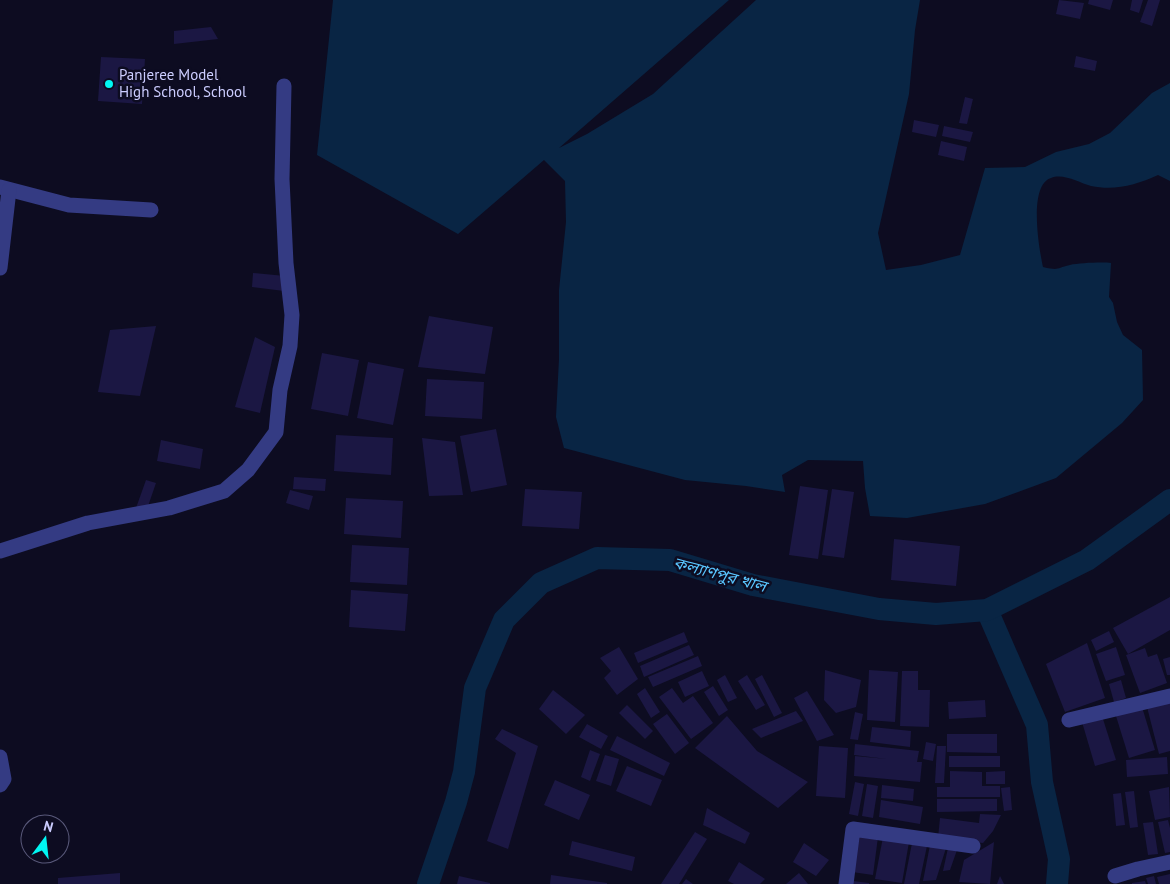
<svg xmlns="http://www.w3.org/2000/svg" width="1170" height="884" viewBox="0 0 1170 884" font-family="'PT Sans','Noto Sans Bengali',sans-serif">
  <style>
    .water { fill: #092544 }
    .lines { fill: none; stroke-linecap: round; stroke-linejoin: round }
    .canal { stroke: #092544; stroke-width: 22 }
    .building { fill: #1b1743 }
    .minor { stroke: #343b83; stroke-width: 15 }
    .poi-dot { fill: #00f7f3; stroke: #0d0c21; stroke-width: 2 }
    .labels { text-anchor: middle; stroke-width: 5; stroke-linejoin: round; paint-order: stroke }
    .poi-label { font-size: 15px; fill: #cccdff; stroke: #0d0c21; text-anchor: start }
    .water-label { font-size: 16px; font-style: italic; fill: #5ac6ff; stroke: #0d0c21 }
  </style>
  <rect width="100%" height="100%" fill="#0d0c21"/>
  <!-- water -->
  <path class="water" d="M333 0H729L559 148 587 134 653 94 756 0H920L915 30 909 94 878 233 886 270 921 265 960 255 985 168 1025 167 1056 152 1089 144 1110 133 1152 93 1170 83V181L1158 175C1136 185 1115 191 1091 186 1079 183 1064 173 1051 178 1028 185 1039 249 1043 267 1060 271 1056 268 1070 265 1079 263 1102 262 1111 263L1109 297 1113 303 1117 322 1123 335 1142 350 1143 400 1122 423 1056 478 985 504 907 518 870 516 865 488 863 461 808 460 782 475 785 492 746 486 685 480 564 448 556 417 559 359V290L566 222 565 181 544 160 458 234 317 155Z"/>
  <g class="lines">
    <!-- canal -->
    <g class="canal">
      <polyline points="987,610 1037,725 1042,782 1059,859 1057,884"/>
      <polyline points="428,884 456,802 464,772 475,688 504,620 541,583 597,558 670,560 753,585 879,609 936,614 987,610 1087,560 1170,500"/>
    </g>
  </g>
  <!-- building -->
  <g class="building">
    <polygon points="1059,0 1084,3 1080,19 1056,14"/>
    <polygon points="1089,0 1113,0 1110,10 1088,4"/>
    <polygon points="1132,0 1143,0 1139,13 1130,10"/>
    <polygon points="1148,0 1160,0 1152,26 1140,22"/>
    <polygon points="211,27 218,39 174,44 174,31"/>
    <polygon points="1076,56 1097,61 1095,71 1074,67"/>
    <polygon points="101,57 145,59 142,104 98,101"/>
    <polygon points="965,97 973,99 967,124 959,123"/>
    <polygon points="914,120 939,125 936,137 912,132"/>
    <polygon points="944,126 973,132 970,142 942,136"/>
    <polygon points="941,141 967,147 964,161 938,155"/>
    <polygon points="253,273 285,276 284,291 252,287"/>
    <polygon points="429,316 493,327 485,374 418,367"/>
    <polygon points="156,326 140,396 98,392 110,330"/>
    <polygon points="255,337 275,347 260,413 235,407"/>
    <polygon points="322,353 359,360 348,416 311,409"/>
    <polygon points="368,362 404,369 393,425 357,418"/>
    <polygon points="427,379 484,382 482,419 425,416"/>
    <polygon points="496,429 507,485 471,492 460,436"/>
    <polygon points="336,435 393,438 391,475 334,471"/>
    <polygon points="422,438 455,442 463,495 429,496"/>
    <polygon points="161,440 203,449 200,469 157,461"/>
    <polygon points="294,477 326,479 325,491 293,489"/>
    <polygon points="146,480 156,483 146,512 136,508"/>
    <polygon points="800,486 828,490 818,559 789,555"/>
    <polygon points="525,489 582,492 579,529 522,526"/>
    <polygon points="832,489 854,492 844,558 822,555"/>
    <polygon points="290,490 313,496 309,510 286,503"/>
    <polygon points="346,498 403,501 401,538 344,534"/>
    <polygon points="894,539 960,546 956,586 891,580"/>
    <polygon points="352,545 409,548 407,585 350,582"/>
    <polygon points="351,590 408,594 405,631 349,627"/>
    <polygon points="1170,597 1170,630 1128,654 1113,628"/>
    <polygon points="1109,631 1114,642 1096,651 1091,640"/>
    <polygon points="684,632 688,642 638,663 634,653"/>
    <polygon points="1087,643 1105,698 1065,712 1046,664"/>
    <polygon points="689,645 694,655 644,677 640,666"/>
    <polygon points="619,647 638,679 617,695 604,678 611,671 600,658"/>
    <polygon points="1116,647 1125,675 1106,681 1096,654"/>
    <polygon points="1145,648 1148,657 1157,654 1167,683 1140,693 1126,655"/>
    <polygon points="698,656 702,666 653,687 648,677"/>
    <polygon points="1170,657 1170,675 1167,675 1163,659"/>
    <polygon points="825,670 861,680 856,707 836,713 824,700"/>
    <polygon points="869,670 898,672 895,722 867,720"/>
    <polygon points="702,671 709,686 685,697 678,682"/>
    <polygon points="902,671 918,671 918,690 930,690 929,727 900,726"/>
    <polygon points="725,675 737,698 728,702 717,680"/>
    <polygon points="747,675 765,705 756,710 738,681"/>
    <polygon points="762,675 782,713 774,717 755,679"/>
    <polygon points="1121,680 1126,698 1114,702 1109,684"/>
    <polygon points="713,686 728,710 719,716 704,692"/>
    <polygon points="645,688 660,712 651,718 637,694"/>
    <polygon points="672,688 683,703 693,696 713,723 691,739 659,697"/>
    <polygon points="553,690 585,715 566,734 539,709"/>
    <polygon points="807,691 834,735 817,741 794,698"/>
    <polygon points="985,700 986,717 949,719 948,702"/>
    <polygon points="1170,701 1170,751 1159,754 1147,707"/>
    <polygon points="627,705 653,731 645,739 619,713"/>
    <polygon points="1142,707 1155,750 1129,758 1116,716"/>
    <polygon points="796,711 803,721 761,738 752,729"/>
    <polygon points="855,712 863,714 858,740 850,739"/>
    <polygon points="667,714 689,743 675,754 653,724"/>
    <polygon points="727,716 757,751 808,782 778,808 695,748"/>
    <polygon points="1102,716 1116,760 1095,766 1082,722"/>
    <polygon points="587,724 608,736 601,749 579,737"/>
    <polygon points="872,727 911,731 910,747 870,742"/>
    <polygon points="502,729 538,746 508,849 487,841 516,753 495,739"/>
    <polygon points="947,734 997,734 997,753 947,752"/>
    <polygon points="617,736 670,763 664,776 610,750"/>
    <polygon points="926,742 936,744 933,761 923,759"/>
    <polygon points="855,744 919,751 917,762 922,762 920,782 854,776 855,756 887,759 854,755"/>
    <polygon points="819,746 848,748 845,798 816,796"/>
    <polygon points="937,746 946,746 944,783 935,783"/>
    <polygon points="590,750 600,754 590,781 581,777"/>
    <polygon points="605,755 619,759 611,786 596,781"/>
    <rect x="949" y="756" width="51" height="11"/>
    <polygon points="1167,757 1168,774 1127,777 1126,760"/>
    <polygon points="627,766 662,780 651,806 616,791"/>
    <polygon points="950,771 982,772 982,786 1000,786 1000,797 937,797 937,787 950,787"/>
    <polygon points="1005,771 1005,784 986,784 986,772"/>
    <polygon points="555,780 590,795 579,820 544,805"/>
    <polygon points="855,782 864,784 858,816 849,814"/>
    <polygon points="867,784 878,786 873,818 862,816"/>
    <polygon points="882,785 914,789 913,801 881,798"/>
    <polygon points="1010,787 1012,810 1004,811 1001,788"/>
    <polygon points="1169,787 1170,817 1155,820 1149,791"/>
    <polygon points="1134,791 1138,827 1130,828 1125,792"/>
    <polygon points="1121,793 1125,825 1116,826 1113,794"/>
    <polygon points="937,799 997,799 997,811 937,812"/>
    <polygon points="881,800 923,807 920,824 879,817"/>
    <polygon points="707,808 750,833 745,844 703,825"/>
    <polygon points="980,814 1001,815 993,831 983,843 938,838 940,818 979,823"/>
    <polygon points="1168,820 1170,828 1170,852 1165,853 1158,822"/>
    <polygon points="1153,822 1158,854 1148,855 1143,823"/>
    <polygon points="695,832 707,839 679,884 661,884"/>
    <polygon points="857,834 878,837 873,875 852,872"/>
    <polygon points="883,837 909,842 902,883 875,879"/>
    <polygon points="572,841 635,857 632,871 569,855"/>
    <polygon points="994,842 990,884 959,882 964,860"/>
    <polygon points="804,843 829,860 816,876 793,862"/>
    <polygon points="912,843 927,846 919,884 904,884"/>
    <polygon points="930,845 946,848 936,880 923,881"/>
    <polygon points="948,848 957,850 950,870 943,871"/>
    <polygon points="739,862 765,879 760,884 734,884 728,881"/>
    <polygon points="120,873 120,884 58,884 58,878"/>
    <polygon points="799,873 808,884 786,884"/>
    <polygon points="1170,874 1170,884 1159,884 1157,877"/>
    <polygon points="551,875 607,883 607,884 550,884"/>
    <polygon points="459,876 490,883 490,884 457,884"/>
    <polygon points="1000,876 1004,884 997,884"/>
    <polygon points="1154,876 1156,884 1148,884 1146,878"/>
    <polygon points="686,879 693,884 682,884"/>
    <polygon points="853,881 869,883 869,884 853,884"/>
    <polygon points="1145,881 1146,884 1132,884 1132,883"/>
  </g>
  <g class="lines">
    <!-- minor -->
    <g class="minor">
      <polyline points="0,187 69,205 151,210"/>
      <polyline points="0,268 9,190"/>
      <polyline points="0,551 88,523 169,508 224,491 248,470 276,432 280,390 290,346 292,315 286,263 282,179 284,86"/>
      <polyline points="1069,720 1170,696"/>
      <polyline points="0,757 4,779 0,785"/>
      <polyline points="1115,876 1138,869 1170,862"/>
      <polyline points="846,884 853,829 973,846"/>
    </g>
  </g>
  <!-- markers -->
  <circle class="poi-dot" cx="109" cy="84" r="5"/>
  <g class="labels">
    <!-- poi labels -->
    <g class="poi-label">
      <text x="119" y="80">Panjeree Model<tspan x="119" dy="17">High School, School</tspan></text>
    </g>
    <!-- water labels -->
    <g class="water-label">
      <text transform="translate(720 574) rotate(15)" y="6">কল্যাণপুর খাল</text>
    </g>
  </g>
  <!-- north arrow -->
  <g transform="translate(45 839) rotate(15)"><circle r="24" fill="#0d0c21" stroke="#59597a"/>
  <path d="M0-4L9 19L0 12L-9 19Z" fill="#00f7f3"/>
  <text y="-8" font-size="14" font-weight="bold" text-anchor="middle" fill="#cccdff">N</text>
  </g>
</svg>
